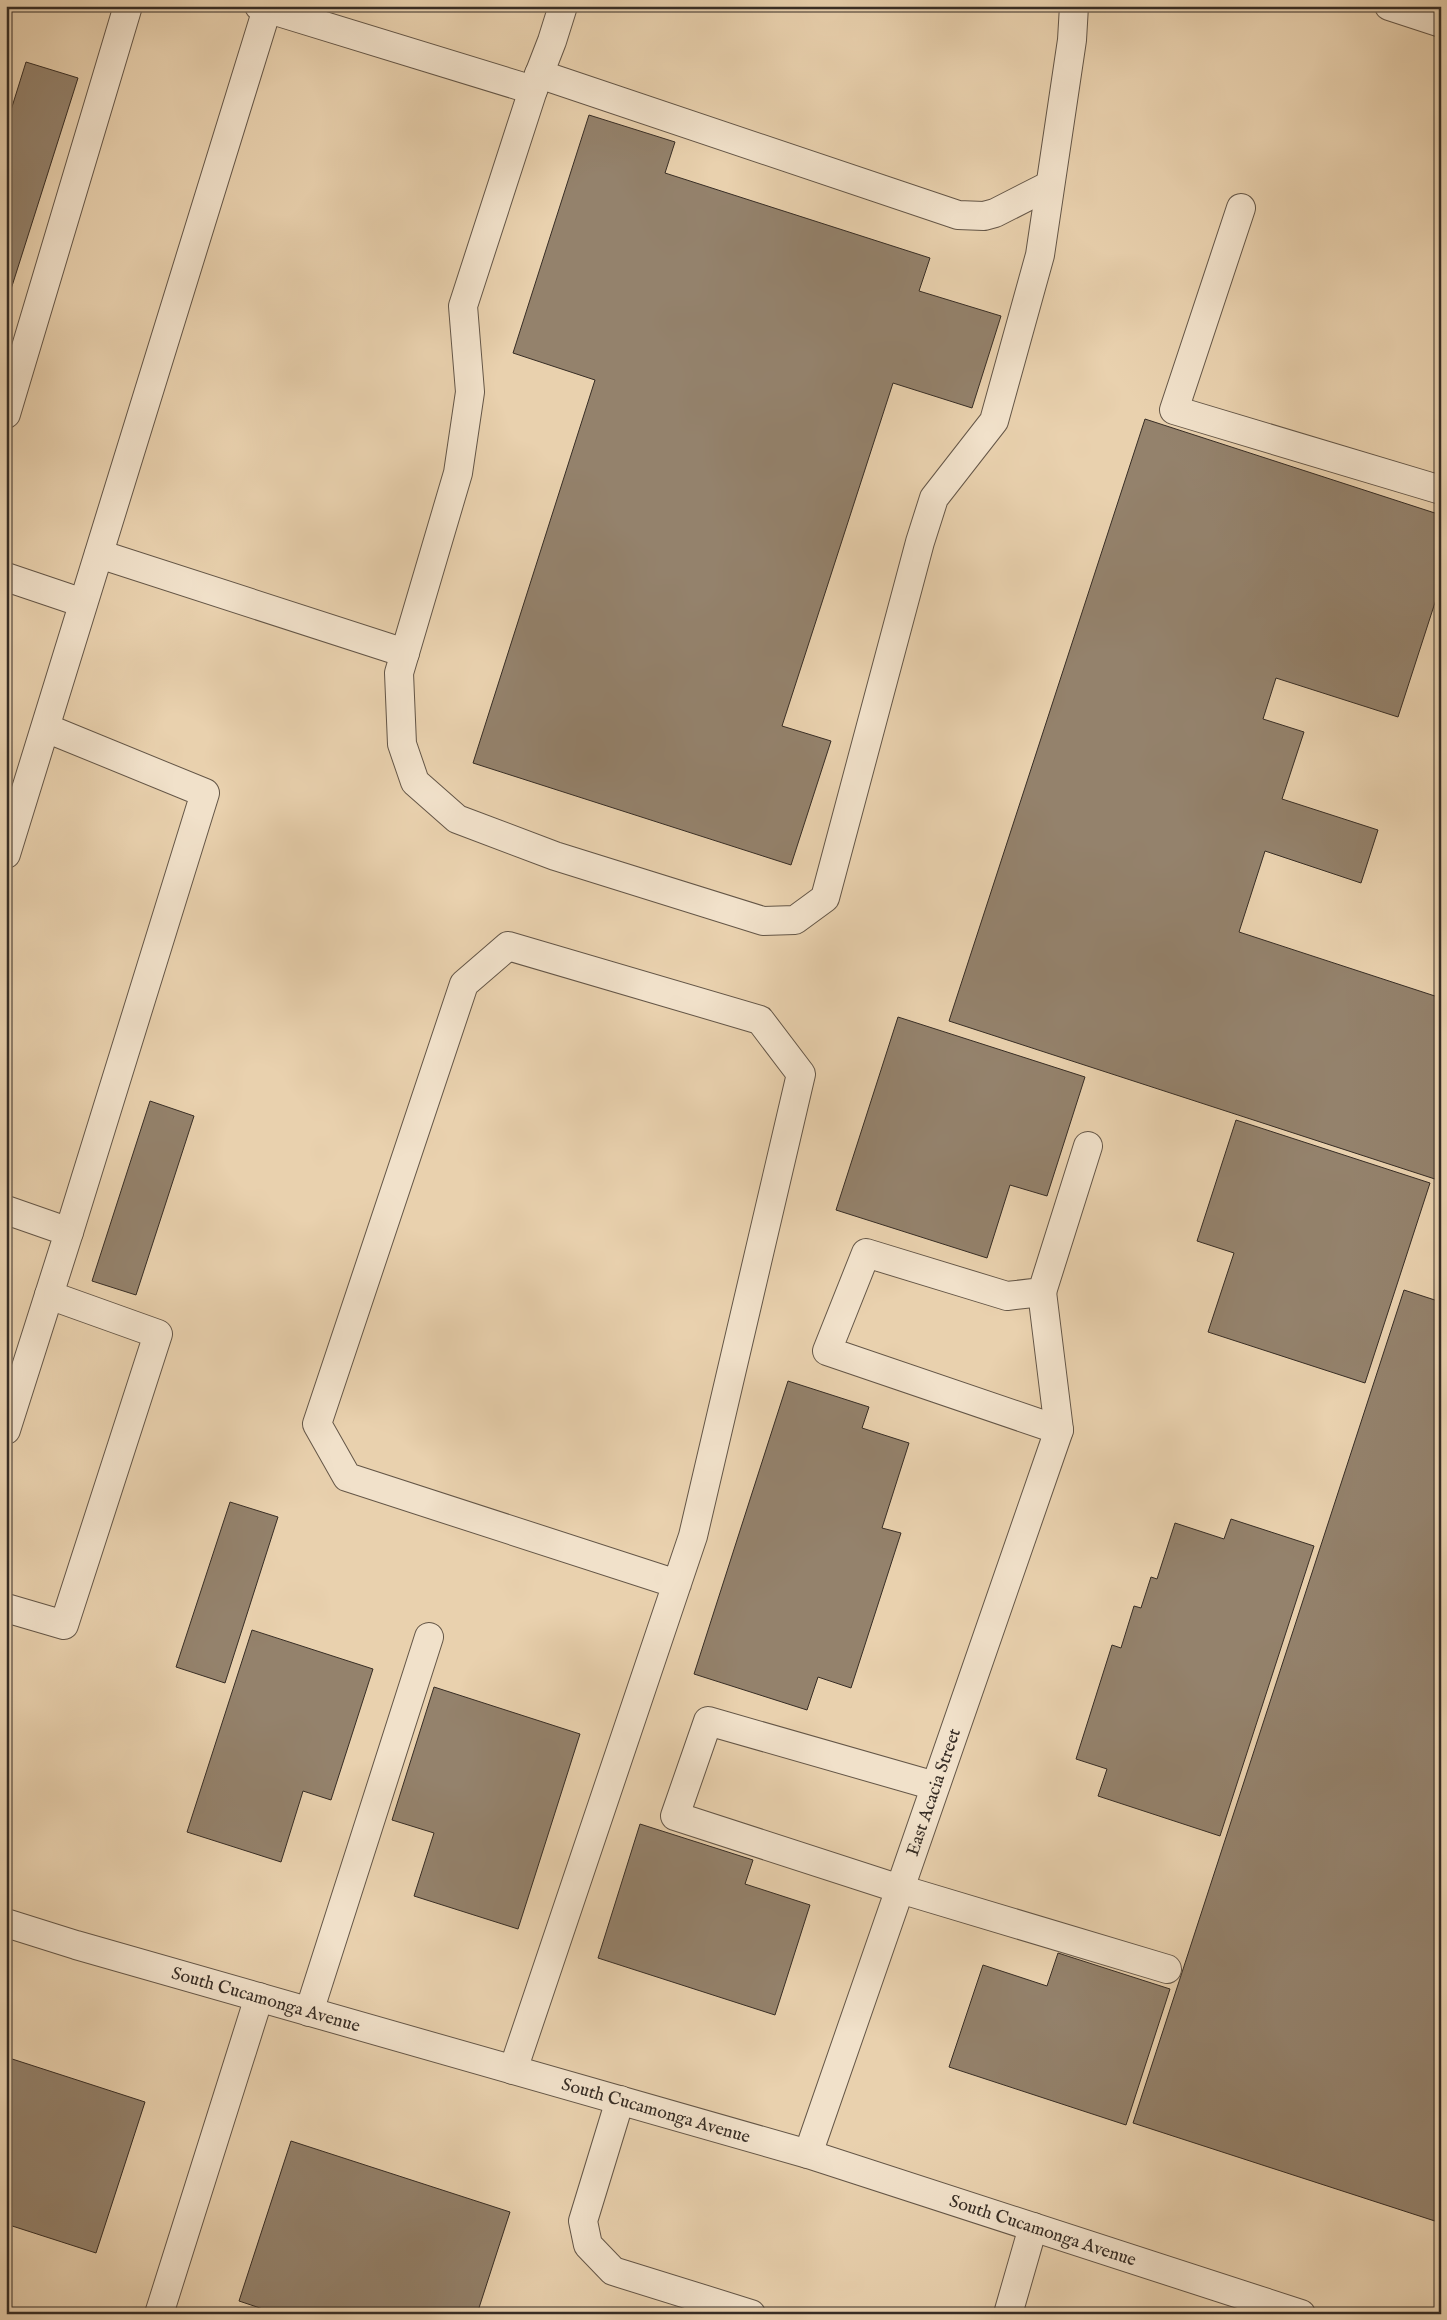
<svg xmlns="http://www.w3.org/2000/svg" width="1447" height="2320" viewBox="0 0 1447 2320" font-family="'IM FELL English',serif">
  <style>
    .building { fill: #94826c; stroke: #372d25 }
    .lines { fill: none; stroke-linecap: round; stroke-linejoin: round }
    .minor-casing { stroke: #645647; stroke-width: 30 }
    .minor { stroke: #f1e1ca; stroke-width: 28 }
    .labels { text-anchor: middle; stroke-width: 4; stroke-linejoin: round; paint-order: stroke }
    .street-label { font-size: 18px; fill: #372d25; stroke: #f1e1ca }
  </style>
  <rect width="100%" height="100%" fill="#e9d1ae"/>
  <filter id="stains"><feTurbulence type="fractalNoise" baseFrequency=".004" numOctaves="4"/><feColorMatrix values="0 0 0 0 .2 0 0 0 0 .09 0 0 0 0 .02 0 0 0 .5 -.17"/></filter>
  <radialGradient id="worn" r=".72"><stop offset=".6" stop-color="#630" stop-opacity="0"/><stop offset="1" stop-color="#630" stop-opacity=".3"/></radialGradient>
  <!-- building -->
  <g class="building">
    <polygon points="26,62 78,78 6,305 6,126"/>
    <polygon points="589,115 675,142 665,173 930,258 919,291 1001,316 972,408 893,383 782,726 831,741 791,865 473,763 595,380 513,353"/>
    <polygon points="1145,419 1441,515 1441,584 1398,717 1276,678 1263,719 1304,732 1282,799 1378,830 1361,883 1265,851 1239,932 1441,998 1441,1181 949,1021"/>
    <polygon points="898,1017 1085,1077 1047,1196 1010,1185 987,1258 836,1210"/>
    <polygon points="150,1101 194,1116 136,1295 92,1281"/>
    <polygon points="1236,1120 1430,1183 1365,1383 1208,1332 1234,1253 1197,1241"/>
    <polygon points="1404,1290 1441,1302 1441,2223 1133,2123"/>
    <polygon points="788,1381 869,1407 862,1428 909,1443 882,1528 901,1533 851,1688 818,1677 807,1710 694,1674"/>
    <polygon points="230,1502 278,1517 225,1683 176,1667"/>
    <polygon points="1231,1519 1314,1546 1220,1836 1098,1796 1107,1769 1076,1759 1112,1645 1121,1648 1134,1606 1141,1608 1151,1577 1157,1579 1175,1523 1224,1539"/>
    <polygon points="252,1630 373,1669 331,1800 303,1791 281,1862 187,1832"/>
    <polygon points="434,1687 580,1734 518,1929 414,1896 434,1833 392,1820"/>
    <polygon points="640,1824 753,1860 745,1884 810,1905 775,2015 598,1958"/>
    <polygon points="1058,1953 1170,1989 1126,2125 949,2067 983,1965 1047,1986"/>
    <polygon points="6,2057 145,2102 96,2253 6,2224"/>
    <polygon points="291,2141 510,2212 477,2314 278,2314 239,2301"/>
    <polygon points="6,2308 23,2314 6,2314"/>
  </g>
  <g class="lines">
    <!-- minor casing -->
    <g class="minor-casing">
      <g id="minor">
        <polyline points="259,6 533,90 552,41 563,6"/>
        <polyline points="1389,6 1441,23"/>
        <polyline points="539,74 958,215 984,216 995,213 1050,185"/>
        <polyline points="533,90 463,306 470,392 458,473 399,673 402,744 415,782 457,819 555,856 763,921 795,920 825,898 920,542 934,498 994,421 1040,255 1072,40 1074,6"/>
        <polyline points="1241,208 1174,410 1441,490"/>
        <polyline points="6,414 128,6"/>
        <polyline points="99,554 405,653"/>
        <polyline points="6,577 83,603"/>
        <polyline points="46,728 205,793 69,1232"/>
        <polyline points="6,854 267,9"/>
        <polyline points="6,1210 69,1232 6,1430"/>
        <polyline points="1059,1430 827,1351 866,1253 1007,1296 1042,1292 1088,1146"/>
        <polyline points="6,1608 64,1625 158,1334 49,1295"/>
        <polyline points="935,1786 708,1721 675,1816 900,1889 1167,1969"/>
        <polyline points="6,1923 76,1945 808,2154 1301,2314"/>
        <polyline points="309,2012 429,1637"/>
        <polyline points="513,2070 693,1536 801,1074 760,1020 508,946 464,984 317,1424 347,1477 677,1584"/>
        <polyline points="620,2100 583,2221 588,2245 613,2271 751,2314"/>
        <polyline points="808,2154 1059,1430 1042,1292"/>
        <polyline points="159,2314 259,1997"/>
        <polyline points="1008,2314 1033,2227"/>
      </g>
    </g>
    <!-- minor -->
    <use href="#minor" class="minor"/>
  </g>
  <g class="labels">
    <!-- street labels -->
    <g class="street-label">
      <text transform="translate(933 1792) rotate(-71)" y="6">East Acacia Street</text>
      <text transform="translate(266 1999) rotate(16)" y="6">South Cucamonga Avenue</text>
      <text transform="translate(656 2110) rotate(16)" y="6">South Cucamonga Avenue</text>
      <text transform="translate(1043 2230) rotate(18)" y="6">South Cucamonga Avenue</text>
    </g>
  </g>
  <!-- margin -->
  <rect width="1447" height="2320" fill="none" stroke="#e9d1ae" stroke-width="25"/>
  <rect x="8" y="8" width="1432" height="2305" fill="none" stroke="#372d25" stroke-width="2.5"/>
  <rect x="12" y="12" width="1422" height="2295" fill="none" stroke="#372d25"/>
  <rect width="100%" height="100%" filter="url(#stains)"/>
  <rect width="100%" height="100%" fill="url(#worn)"/>
</svg>
